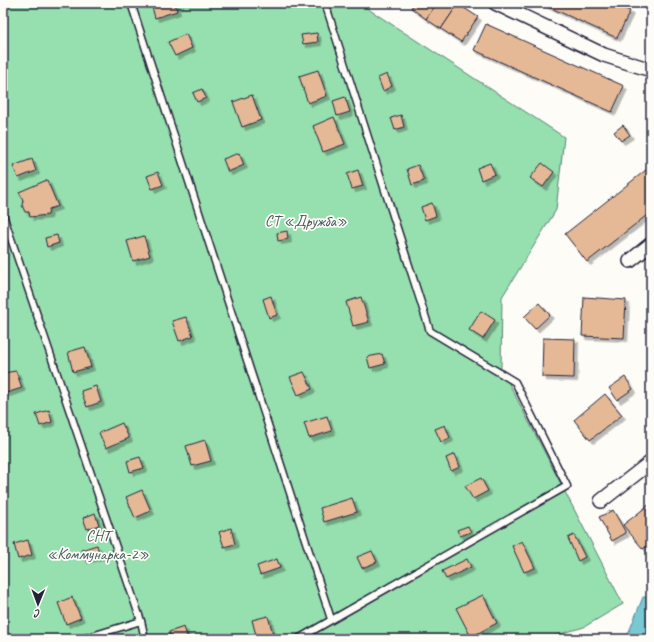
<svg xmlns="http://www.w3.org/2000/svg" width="654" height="642" viewBox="0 0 654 642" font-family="Caveat,sans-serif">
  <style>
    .green { fill: #96dfae; stroke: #5c8074 }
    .water { fill: #79c9d3; stroke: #568696 }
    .building { fill: #e5b996; stroke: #22223b; filter: url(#shadow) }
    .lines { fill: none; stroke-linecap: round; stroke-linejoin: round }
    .lane-casing { stroke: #22223b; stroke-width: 9 }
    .street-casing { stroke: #22223b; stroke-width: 16 }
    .lane { stroke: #fdfcf7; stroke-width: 6 }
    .street { stroke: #fdfcf7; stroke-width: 13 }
    .labels { text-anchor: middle; stroke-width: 3.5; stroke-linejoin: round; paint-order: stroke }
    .park-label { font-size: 16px; fill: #455b5e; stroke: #fdfcf7 }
  </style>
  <defs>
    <filter id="shadow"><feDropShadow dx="3.5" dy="3.5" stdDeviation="0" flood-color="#0004"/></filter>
  </defs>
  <rect width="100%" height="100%" fill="#fdfcf7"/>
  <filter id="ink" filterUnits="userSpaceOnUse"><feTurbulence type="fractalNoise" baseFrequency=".025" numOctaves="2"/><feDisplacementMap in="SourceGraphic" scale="8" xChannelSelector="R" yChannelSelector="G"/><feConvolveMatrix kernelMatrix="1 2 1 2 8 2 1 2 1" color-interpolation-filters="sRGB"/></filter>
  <g filter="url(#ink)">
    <!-- green -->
    <polygon class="green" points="3,3 359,3 564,137 556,210 502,297 501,368 623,604 584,627 543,639 3,639"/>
    <!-- water -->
    <polygon class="water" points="643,597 651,597 651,639 626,639"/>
    <!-- building -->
    <g class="building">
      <polygon points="151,3 175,3 177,11 155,18"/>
      <polygon points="414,3 437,3 426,19 411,8"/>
      <polygon points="437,3 458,4 441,29 426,19"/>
      <polygon points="540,3 612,3 630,11 617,38"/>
      <polygon points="458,4 478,17 461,42 441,29"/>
      <polygon points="486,24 624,86 612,112 474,50"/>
      <polygon points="317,33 318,42 303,44 301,35"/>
      <polygon points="186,34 192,48 175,56 168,42"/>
      <polygon points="318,70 327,96 308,103 299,76"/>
      <polygon points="387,74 392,86 383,91 378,78"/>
      <polygon points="202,89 206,98 197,102 193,93"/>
      <polygon points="252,95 261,120 242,127 233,102"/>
      <polygon points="345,97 350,112 337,116 333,101"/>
      <polygon points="401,115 404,127 395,130 391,118"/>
      <polygon points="334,117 345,144 323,152 313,126"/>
      <polygon points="623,125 630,135 621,141 614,132"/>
      <polygon points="239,153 244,165 228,172 223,159"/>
      <polygon points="32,159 36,171 18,178 13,166"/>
      <polygon points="490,163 495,174 481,180 477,168"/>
      <polygon points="542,163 554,172 543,187 530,178"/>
      <polygon points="418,165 424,181 412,185 407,169"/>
      <polygon points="651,166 651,212 587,262 565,234"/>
      <polygon points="358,170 363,186 352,189 347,174"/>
      <polygon points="158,172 163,185 152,189 147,176"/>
      <polygon points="47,180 58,206 49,209 48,215 30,217 29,212 25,212 22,205 23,200 19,192"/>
      <polygon points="432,203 436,216 425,220 421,207"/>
      <polygon points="287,231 288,239 278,241 277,233"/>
      <polygon points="57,235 59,243 47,247 45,238"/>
      <polygon points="144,236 150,256 133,261 127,241"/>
      <polygon points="271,296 277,315 269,318 263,299"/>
      <polygon points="361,297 369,322 353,326 346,302"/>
      <polygon points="584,297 626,300 624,338 582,336"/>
      <polygon points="539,303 550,315 535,329 524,317"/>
      <polygon points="481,311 495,320 483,339 469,330"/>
      <polygon points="186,317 193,336 179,341 172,321"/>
      <polygon points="543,338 575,339 574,378 542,377"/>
      <polygon points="85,347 91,367 73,372 68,352"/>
      <polygon points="382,354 385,364 370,368 367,357"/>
      <polygon points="16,371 22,388 3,394 3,373"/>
      <polygon points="304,372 312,389 298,395 290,377"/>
      <polygon points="625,377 633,389 617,400 609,388"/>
      <polygon points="96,386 101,402 87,407 81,391"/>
      <polygon points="605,394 622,415 590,440 574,420"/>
      <polygon points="49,410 52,422 40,426 36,414"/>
      <polygon points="327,416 332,431 309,438 304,423"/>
      <polygon points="122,423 129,438 106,448 99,433"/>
      <polygon points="445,425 450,438 441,442 435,429"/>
      <polygon points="205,440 211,461 192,466 186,446"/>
      <polygon points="455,454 460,467 451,471 446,458"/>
      <polygon points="140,457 144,468 130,472 127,461"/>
      <polygon points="481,478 488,491 473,499 465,486"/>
      <polygon points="142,490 151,511 135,518 126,497"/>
      <polygon points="352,498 357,512 324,522 320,508"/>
      <polygon points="651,503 651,543 643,549 623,525"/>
      <polygon points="613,510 626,533 612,541 599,517"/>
      <polygon points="95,513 99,525 87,529 83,518"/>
      <polygon points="468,526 471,532 460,536 457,530"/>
      <polygon points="231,528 235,544 224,547 219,532"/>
      <polygon points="574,535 585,557 578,561 568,538"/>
      <polygon points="28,540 32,555 18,559 14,544"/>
      <polygon points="522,541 535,568 524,572 512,546"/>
      <polygon points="97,545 100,556 84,560 81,550"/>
      <polygon points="372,551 377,562 362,568 357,557"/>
      <polygon points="277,559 280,568 260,575 257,566"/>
      <polygon points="467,559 471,567 446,579 442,571"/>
      <polygon points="483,595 497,623 471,637 456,608"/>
      <polygon points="72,597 81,618 66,624 58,603"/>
      <polygon points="268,616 273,634 257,639 252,620"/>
      <polygon points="184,627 188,639 171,639 169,632"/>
    </g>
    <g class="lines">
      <!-- lane casing -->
      <g class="lane-casing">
        <g id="lane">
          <polyline points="131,3 331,619"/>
          <polyline points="3,215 141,621 145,639"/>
          <polyline points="82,639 141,621"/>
          <polyline points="298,639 567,486 515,382 430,331 325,3"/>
        </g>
      </g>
      <!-- street casing -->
      <g class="street-casing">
        <g id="street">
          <polyline points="495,3 604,55 651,70"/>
          <polyline points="630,261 651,244"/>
          <polyline points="601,501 651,462"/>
        </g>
      </g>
      <!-- lane -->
      <use href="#lane" class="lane"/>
      <!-- street -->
      <use href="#street" class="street"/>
    </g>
  </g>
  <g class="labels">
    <!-- park labels -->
    <g class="park-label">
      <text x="306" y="226">СТ «Дружба»</text>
      <text x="98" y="541">СНТ<tspan x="98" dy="18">«Коммунарка-2»</tspan></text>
    </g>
  </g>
  <!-- margin -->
  <rect width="654" height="642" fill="none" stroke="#fdfcf7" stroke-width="16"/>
  <rect x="8" y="8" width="638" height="626" fill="none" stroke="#22223b" stroke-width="1.5" filter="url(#ink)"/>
  <!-- north arrow -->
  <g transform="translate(38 604) rotate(181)" stroke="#fdfcf7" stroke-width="3" paint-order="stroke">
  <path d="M0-3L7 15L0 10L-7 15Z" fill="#22223b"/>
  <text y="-6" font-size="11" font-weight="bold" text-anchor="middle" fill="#22223b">С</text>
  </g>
</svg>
